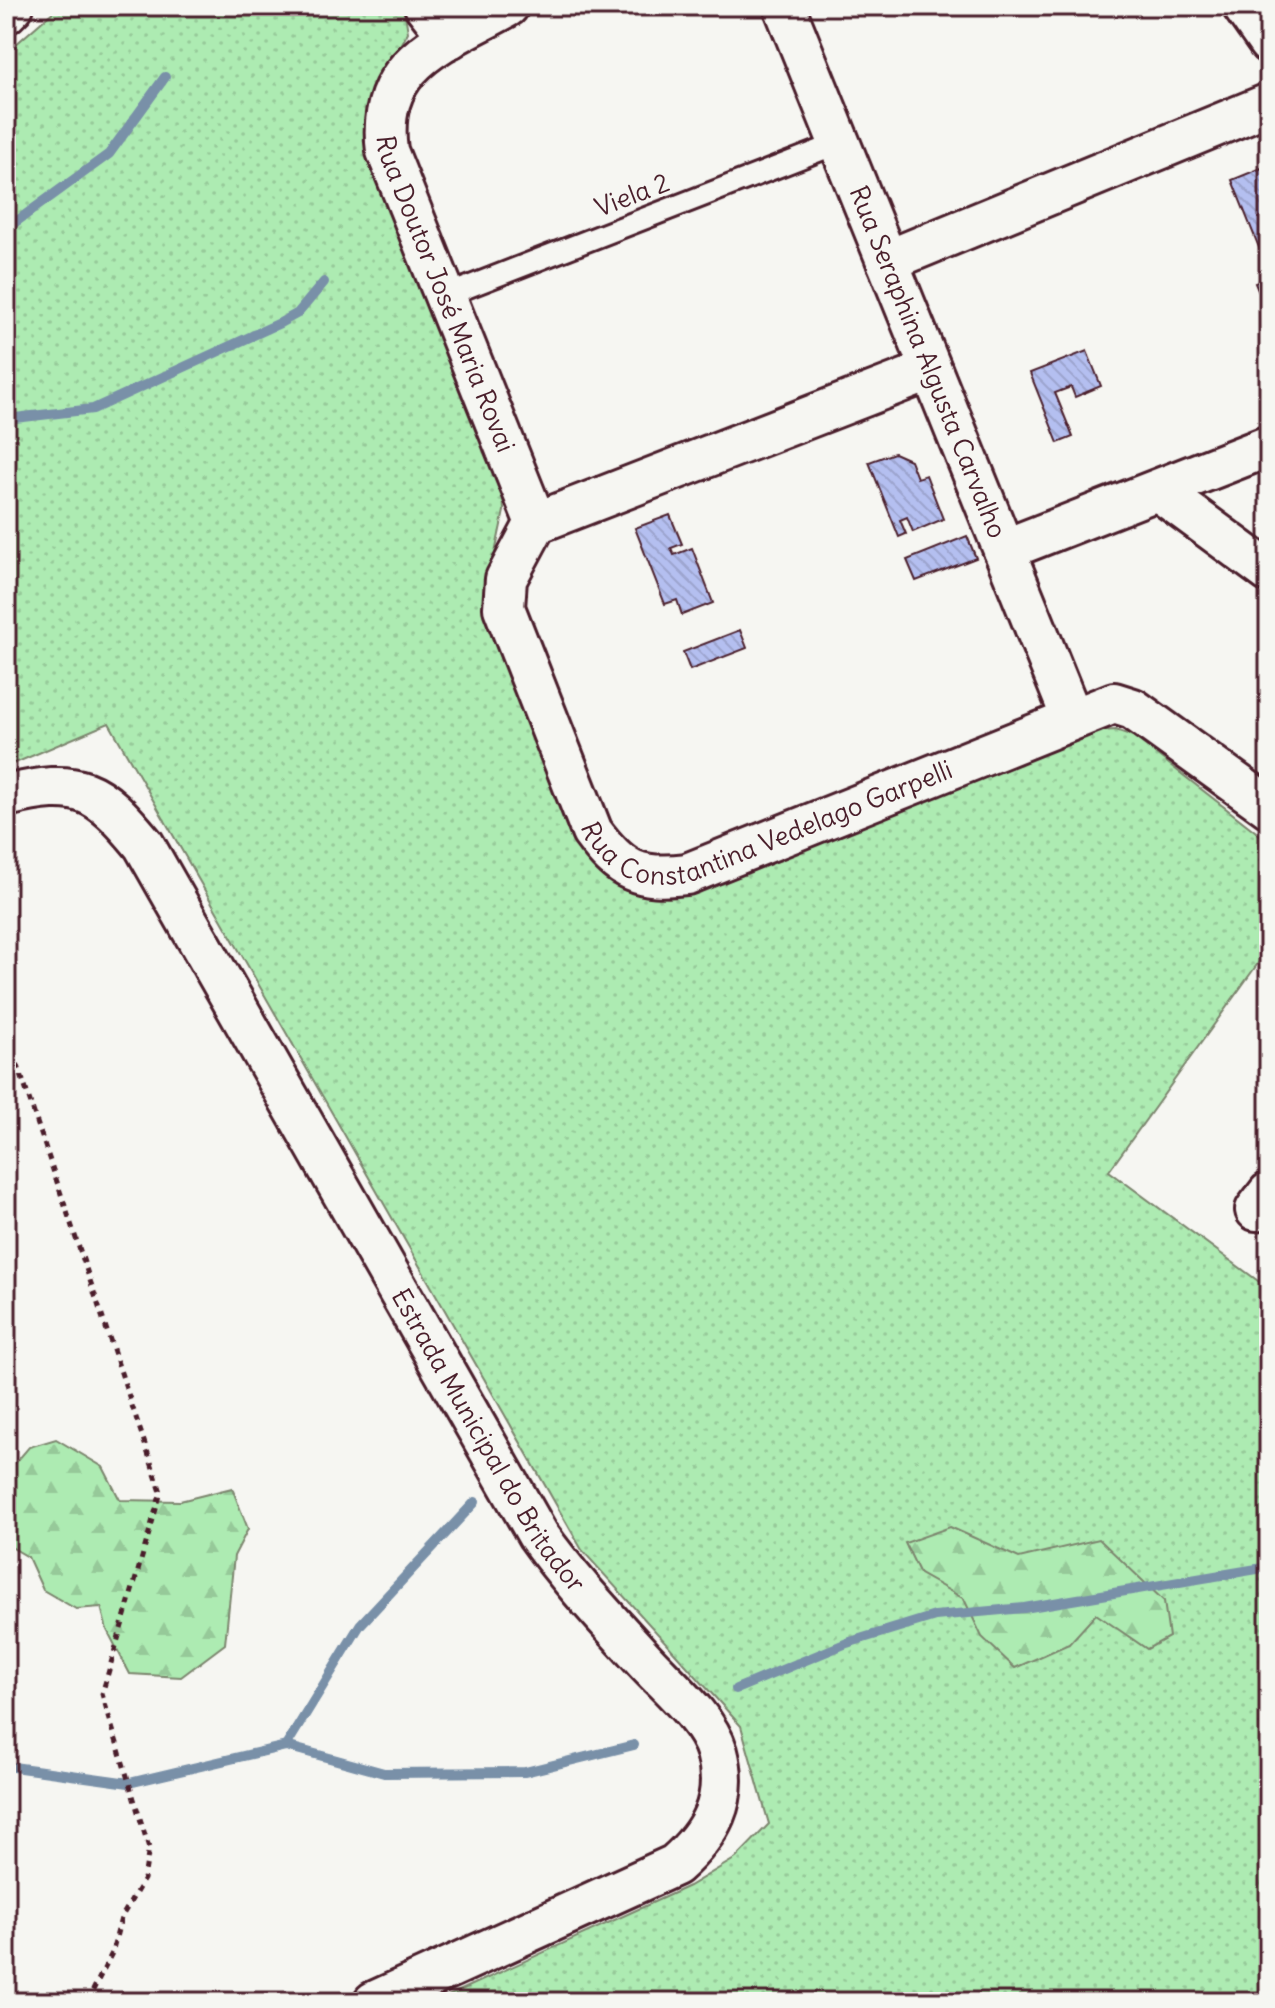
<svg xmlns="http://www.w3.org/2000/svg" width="1275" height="2008" viewBox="0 0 1275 2008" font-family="Delius,sans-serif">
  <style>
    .grass { fill: url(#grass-dots); stroke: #7c856e; stroke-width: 2 }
    .forest { fill: url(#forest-firs); stroke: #7c856e; stroke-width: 2 }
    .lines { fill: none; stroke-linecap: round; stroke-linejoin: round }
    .stream { stroke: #7990a8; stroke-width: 10 }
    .building { fill: url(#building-back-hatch); stroke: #4a1f2b; stroke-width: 2 }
    .service-casing { stroke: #4a1f2b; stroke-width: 26 }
    .minor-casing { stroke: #4a1f2b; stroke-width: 46 }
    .path { stroke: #4a1f2b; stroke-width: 5; stroke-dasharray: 6 6; stroke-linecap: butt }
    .service { stroke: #f6f6f2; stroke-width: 20 }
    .minor { stroke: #f6f6f2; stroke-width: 40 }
    .labels { text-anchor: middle; stroke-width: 6; stroke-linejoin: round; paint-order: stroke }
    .street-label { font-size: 26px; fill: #4a1f2b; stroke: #f6f6f2 }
  </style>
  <defs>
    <pattern id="grass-dots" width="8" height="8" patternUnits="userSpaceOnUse" patternTransform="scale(2)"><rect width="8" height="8" fill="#adebb2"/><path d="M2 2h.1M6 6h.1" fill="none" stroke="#96c999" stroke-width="1.8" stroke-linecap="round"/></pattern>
    <pattern id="forest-firs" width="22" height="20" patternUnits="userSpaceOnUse" patternTransform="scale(2)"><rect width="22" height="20" fill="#adebb2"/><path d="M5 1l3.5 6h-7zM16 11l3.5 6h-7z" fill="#96c999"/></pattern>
    <pattern id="building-back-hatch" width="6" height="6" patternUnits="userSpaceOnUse" patternTransform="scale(2)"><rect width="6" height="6" fill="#b4bff0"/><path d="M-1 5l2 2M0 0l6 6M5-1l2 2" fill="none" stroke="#9ca4ce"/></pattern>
  </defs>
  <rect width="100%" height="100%" fill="#f6f6f2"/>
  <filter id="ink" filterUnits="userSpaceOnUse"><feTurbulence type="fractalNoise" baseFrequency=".0125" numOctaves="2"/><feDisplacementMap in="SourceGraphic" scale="16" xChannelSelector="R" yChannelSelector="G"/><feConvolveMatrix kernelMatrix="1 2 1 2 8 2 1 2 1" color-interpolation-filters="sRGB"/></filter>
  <g filter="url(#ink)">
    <!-- grass -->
    <polygon class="grass" points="52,6 404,8 408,32 380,85 370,161 503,490 504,511 484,605 636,890 669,898 1098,731 1116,730 1133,736 1269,842 1269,948 1109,1171 1269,1289 1269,2002 435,2002 689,1886 736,1858 769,1824 741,1726 582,1550 109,723 6,767 6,53 55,10"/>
    <!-- forest -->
    <g class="forest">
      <polygon points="56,1439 103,1467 120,1500 180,1501 232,1488 248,1529 234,1556 225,1644 181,1677 130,1674 107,1630 101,1607 76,1609 43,1590 28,1557 6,1544 6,1474 29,1447"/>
      <polygon points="950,1527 1019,1558 1099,1539 1164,1601 1169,1637 1147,1649 1096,1614 1069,1644 1015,1668 982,1637 964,1599 920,1574 905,1543"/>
    </g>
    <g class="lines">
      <!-- stream -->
      <g class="stream">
        <polyline points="6,229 109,154 165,77"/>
        <polyline points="6,419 93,409 280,323 298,313 324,282"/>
        <polyline points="736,1689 847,1643 935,1616 1024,1608 1269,1567"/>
        <polyline points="286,1746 360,1625 475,1502"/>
        <polyline points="6,1766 129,1783 286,1746 384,1773 525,1772 634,1745"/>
      </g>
    </g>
    <!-- building -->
    <g class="building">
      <polygon points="1269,155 1269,246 1260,250 1232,180 1269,165 1265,157"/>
      <polygon points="1269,277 1269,298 1262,300 1255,283"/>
      <polygon points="1087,351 1101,386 1075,397 1071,387 1055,393 1073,437 1058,443 1030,373"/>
      <polygon points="894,453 910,460 917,478 926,475 943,519 913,532 907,517 900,520 906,534 899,537 869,462"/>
      <polygon points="670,515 682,544 671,548 674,555 692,548 713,603 682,615 677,600 665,604 635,528"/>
      <polygon points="967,536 976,558 916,581 907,560"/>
      <polygon points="740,630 747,648 690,670 683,652"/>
    </g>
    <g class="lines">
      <!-- service casing -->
      <g class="service-casing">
        <polyline id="service" points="445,296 839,143"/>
      </g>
      <!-- minor casing -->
      <g class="minor-casing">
        <g id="minor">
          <polyline points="425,6 450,38"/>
          <path id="s1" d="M508 6C442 43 375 62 387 151L536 523"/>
          <path id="s2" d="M784 6 1072 718"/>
          <polyline points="1243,6 1269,43"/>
          <polyline points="6,13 13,6"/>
          <polyline points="887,261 1269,104"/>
          <path id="s3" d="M931 370 536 523 506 579 504 608 592 832C621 871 638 880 687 874L1114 703 1133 709 1269 807"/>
          <polyline points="1159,491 1269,572"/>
          <polyline points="1004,550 1269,446"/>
          <path id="s4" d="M6 796C79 778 97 788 144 845L538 1535C570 1580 608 1620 645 1661 669 1687 707 1718 717 1752 730 1800 710 1834 675 1865L374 2002"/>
          <polyline points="1256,1210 1269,1193"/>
        </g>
      </g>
      <!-- path -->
      <g class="path">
        <polyline points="6,1030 161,1492 102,1694 149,1848 144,1879 121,1918 112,1953 87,2002"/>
        <polyline points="1260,2002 1269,1988"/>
        <polyline points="1266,2002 1269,1998"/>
      </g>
      <!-- service -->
      <use href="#service" class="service"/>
      <!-- minor -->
      <use href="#minor" class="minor"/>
    </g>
  </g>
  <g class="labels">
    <!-- street labels -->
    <g class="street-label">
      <text transform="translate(632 195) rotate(-21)" y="9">Viela 2</text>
      <text dy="9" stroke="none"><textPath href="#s1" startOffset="360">Rua Doutor José Maria Rovai</textPath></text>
      <text dy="9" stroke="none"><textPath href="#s2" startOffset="384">Rua Seraphina Algusta Carvalho</textPath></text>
      <text dy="9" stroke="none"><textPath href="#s3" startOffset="950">Rua Constantina Vedelago Garpelli</textPath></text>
      <text dy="9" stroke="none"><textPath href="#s4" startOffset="848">Estrada Municipal do Britador</textPath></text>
    </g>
  </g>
  <!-- margin -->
  <rect width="1275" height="2008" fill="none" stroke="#f6f6f2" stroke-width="32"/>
  <rect x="16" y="16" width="1243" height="1976" fill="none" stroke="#4a1f2b" stroke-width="3" filter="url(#ink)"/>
</svg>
